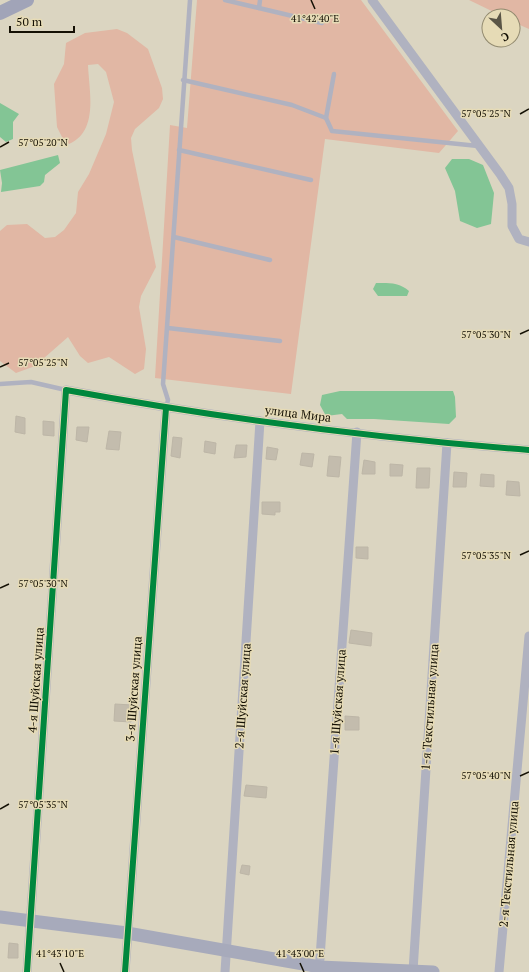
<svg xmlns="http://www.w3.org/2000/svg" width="529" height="972" viewBox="0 0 529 972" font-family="'PT Serif',serif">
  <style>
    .green { fill: #e1b7a4 }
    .water { fill: #83c595 }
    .building { fill: #c3bcad; stroke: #bdb6a7 }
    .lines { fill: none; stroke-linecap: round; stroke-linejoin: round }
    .lane { stroke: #b0b2c0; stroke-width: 4.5 }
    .street { stroke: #b0b2c0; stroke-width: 9 }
    .secondary { stroke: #a7aabb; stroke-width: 13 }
    .primary { stroke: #a1a4b8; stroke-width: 14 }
    .cycleway-casing { stroke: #e6dbb6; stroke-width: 8 }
    .cycleway { stroke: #00873e; stroke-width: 6 }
    .ticks { fill: none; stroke: #141004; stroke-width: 1.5 }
    .labels { text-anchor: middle; stroke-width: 3; stroke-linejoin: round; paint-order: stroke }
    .street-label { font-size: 12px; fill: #141004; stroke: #e6dbb6 }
    .ticks-label { font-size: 10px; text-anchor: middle; fill: #141004; stroke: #e6dbb6; stroke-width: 3; stroke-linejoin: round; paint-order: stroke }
  </style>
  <rect width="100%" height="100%" fill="#dbd5c1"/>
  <!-- green -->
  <g class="green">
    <polygon points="197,0 361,0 458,131 439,153 325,139 291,394 155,378 170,125 187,128"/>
    <polygon points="469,0 529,0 529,29 513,22 513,16 502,16"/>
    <path d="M117 29 127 33 148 49 162 88 163 99 159 108 135 129 131 138 132 150 156 267 141 296 139 307 146 349 144 369 135 374 109 357 88 363 80 356 68 337 35 366 16 373 0 361V231L7 225 27 224 45 238 55 237 64 230 76 213 78 192 89 174 106 134 114 102 106 72 98 64 88 65C89 91 99 131 69 144L62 137 57 127 54 84 64 64 66 43 85 33Z"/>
  </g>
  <!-- water -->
  <g class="water">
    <polygon points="0,103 19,114 13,122 13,139 6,142 0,137"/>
    <polygon points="58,155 60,163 45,175 44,182 40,186 1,192 2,183 0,170"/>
    <polygon points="452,159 469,159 483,165 494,193 491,224 477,228 460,221 455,191 445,168"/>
    <path d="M376 283C388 283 399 282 409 291L407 296H378L373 289Z"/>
    <polygon points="340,391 453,391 455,397 456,417 449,424 374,419 347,419 342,414 326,416 320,405 322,395"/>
  </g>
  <!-- building -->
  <g class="building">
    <polygon points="16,416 25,418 25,434 15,432"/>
    <polygon points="43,421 54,422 54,436 43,435"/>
    <polygon points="77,427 89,427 87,442 76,440"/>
    <polygon points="109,431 121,432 119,450 106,449"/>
    <polygon points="173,437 182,438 180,458 171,456"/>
    <polygon points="205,441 216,443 215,454 204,452"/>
    <polygon points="236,445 247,445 246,457 234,458"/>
    <polygon points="267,447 278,449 276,460 266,459"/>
    <polygon points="302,453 314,454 312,467 300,465"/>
    <polygon points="329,456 341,457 339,477 327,476"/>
    <polygon points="364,460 375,462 375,474 362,474"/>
    <polygon points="390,464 403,465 402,476 390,476"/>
    <polygon points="417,468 430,468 429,488 416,488"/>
    <polygon points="454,472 467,473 466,487 453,487"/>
    <polygon points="481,474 494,475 494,487 480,486"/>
    <polygon points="507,481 519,482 520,496 506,495"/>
    <polygon points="262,502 280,502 280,512 275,512 275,515 262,514"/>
    <polygon points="356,547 368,547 368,559 356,558"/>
    <polygon points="351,630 372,633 371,646 349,643"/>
    <polygon points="115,704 132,705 131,722 114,721"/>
    <polygon points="345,716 359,717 359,730 345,730"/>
    <polygon points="246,785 267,787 266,798 244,796"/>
    <polygon points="242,865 250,866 249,875 240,873"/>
    <polygon points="9,943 18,944 18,958 8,958"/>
  </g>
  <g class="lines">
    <!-- lane -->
    <g class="lane">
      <polyline points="225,0 322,23"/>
      <polyline points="259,8 260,0"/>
      <polyline points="183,80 292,105 326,118 332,131 478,146"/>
      <polyline points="326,118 334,74"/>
      <polyline points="179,150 311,180"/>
      <polyline points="174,237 270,260"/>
      <polyline points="168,328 280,341"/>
      <polyline points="0,384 31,382 66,390"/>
      <polyline points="166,408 168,400 163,384 190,0"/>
    </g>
    <!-- street -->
    <g class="street">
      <polyline points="372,0 500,174 509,188 512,204 512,226 519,239 529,242"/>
      <polyline points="413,971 447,443"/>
      <path d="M27 972 66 390C219 418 374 438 529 450"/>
      <polyline points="125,972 166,408"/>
      <polyline points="225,972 260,421"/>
      <polyline points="319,972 357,432"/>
      <polyline points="499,972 529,636"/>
    </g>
    <!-- secondary -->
    <polyline class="secondary" points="0,917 127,933 320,967 433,972"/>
    <!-- primary -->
    <polyline class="primary" points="0,13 27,0"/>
    <!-- cycleway casing -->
    <g class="cycleway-casing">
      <g id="cycleway">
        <path d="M27 972 66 390C219 418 374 438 529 450"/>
        <polyline points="125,972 166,408"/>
      </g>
    </g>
    <!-- cycleway -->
    <use href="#cycleway" class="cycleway"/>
  </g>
  <!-- ticks -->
  <path class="ticks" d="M311 0 315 9M520 114 529 109M0 147 9 142M520 334 529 330M0 367 9 363M520 555 529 551M0 588 9 584M520 776 529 772M0 809 9 804M60 963 64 972M300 963 304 972"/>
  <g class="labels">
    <!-- street labels -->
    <g class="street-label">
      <text transform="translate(298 414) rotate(7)" y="4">улица Мира</text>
      <text transform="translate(36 680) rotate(-86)" y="4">4-я Шуйская улица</text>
      <text transform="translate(134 689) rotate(-86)" y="4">3-я Шуйская улица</text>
      <text transform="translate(243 696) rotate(-86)" y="4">2-я Шуйская улица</text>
      <text transform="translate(338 702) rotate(-86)" y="4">1-я Шуйская улица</text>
      <text transform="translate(430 707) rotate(-86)" y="4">1-я Текстильная улица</text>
      <text transform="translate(509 864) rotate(-85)" y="4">2-я Текстильная улица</text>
    </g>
  </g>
  <g class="ticks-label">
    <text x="315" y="22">41°42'40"E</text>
    <text x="486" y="117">57°05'25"N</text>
    <text x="43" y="146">57°05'20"N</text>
    <text x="486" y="338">57°05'30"N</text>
    <text x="43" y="366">57°05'25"N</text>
    <text x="486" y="559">57°05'35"N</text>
    <text x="43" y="587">57°05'30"N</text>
    <text x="486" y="779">57°05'40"N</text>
    <text x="43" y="808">57°05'35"N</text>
    <text x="60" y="957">41°43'10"E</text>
    <text x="300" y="957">41°43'00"E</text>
  </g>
  <!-- north arrow -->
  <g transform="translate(501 28) rotate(154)"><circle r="19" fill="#e6dbb6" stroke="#928a6f"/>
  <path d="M0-3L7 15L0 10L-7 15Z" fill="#5a5546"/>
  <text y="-6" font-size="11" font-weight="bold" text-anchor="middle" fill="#141004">С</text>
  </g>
  <!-- scale -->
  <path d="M10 26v6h64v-6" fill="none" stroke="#141004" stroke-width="2"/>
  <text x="16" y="26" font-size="12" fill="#141004" stroke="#e6dbb6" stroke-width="3" paint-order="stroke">50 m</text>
</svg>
